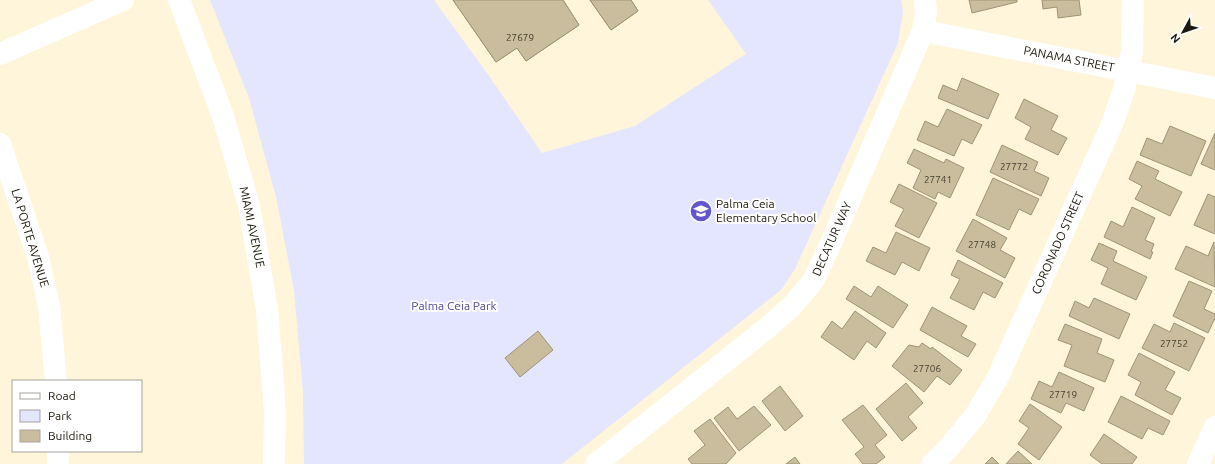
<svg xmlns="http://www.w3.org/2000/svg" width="1215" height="464" viewBox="0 0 1215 464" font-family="Ubuntu,sans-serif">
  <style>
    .green { fill: #e4e5ff }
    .building { fill: #c9bd9d; stroke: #9e9374 }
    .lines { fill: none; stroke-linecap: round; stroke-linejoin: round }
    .minor { stroke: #fff; stroke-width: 22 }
    .labels { text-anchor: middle; stroke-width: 4; stroke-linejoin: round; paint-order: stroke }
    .number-label { font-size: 10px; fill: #484130 }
    .street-label { font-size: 12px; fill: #1d180c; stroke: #fff }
    .poi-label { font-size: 12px; fill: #1d180c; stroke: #fff; text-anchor: start }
    .park-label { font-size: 12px; fill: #4d4995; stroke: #fff }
  </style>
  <rect width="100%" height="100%" fill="#fff5da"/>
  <!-- green -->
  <polygon class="green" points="210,0 434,0 489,76 542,153 635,126 746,54 708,0 901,0 903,11 898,43 795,269 781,290 562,464 304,464 303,392 294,290 276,197 249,98"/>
  <!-- building -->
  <g class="building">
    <polygon points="453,0 494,0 528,51 547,38 522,0 563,0 579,25 526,61 517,48 496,62"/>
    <polygon points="453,0 563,0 579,25 526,61 517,48 496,62"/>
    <polygon points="590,0 631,0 638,11 611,30"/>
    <polygon points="590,0 631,0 638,11 611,30"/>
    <polygon points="969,0 1017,0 1017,2 972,13"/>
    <polygon points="1042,0 1079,0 1081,15 1058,18 1057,7 1043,9"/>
    <polygon points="962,78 999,94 988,119 938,98 943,85 957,91"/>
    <polygon points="1024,99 1058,116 1051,130 1067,138 1058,155 1025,139 1031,127 1015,118"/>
    <polygon points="947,109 982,125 972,144 962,139 954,156 917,140 925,121 938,127"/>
    <polygon points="1170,126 1206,141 1191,176 1140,155 1147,138 1162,144"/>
    <polygon points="1215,133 1215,170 1201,164"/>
    <polygon points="1002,145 1038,162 1034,171 1049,178 1041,196 990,172"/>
    <polygon points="914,149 944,163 946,159 964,168 950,198 938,192 935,199 913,188 921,170 907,163"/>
    <polygon points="1137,161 1159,171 1155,179 1182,192 1170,216 1135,199 1142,186 1129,179"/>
    <polygon points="993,178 1039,199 1031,215 1019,209 1009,230 976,215"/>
    <polygon points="899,184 937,203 919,238 895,226 904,209 890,202"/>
    <polygon points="1208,194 1215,197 1215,234 1194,225"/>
    <polygon points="1132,207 1155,218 1145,240 1154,244 1151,252 1153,252 1150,259 1104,237 1111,221 1123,227"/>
    <polygon points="973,219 1007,238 1000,250 1015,258 1005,278 956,251"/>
    <polygon points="896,232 930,248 919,271 902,262 895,275 866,261 873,247 886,253"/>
    <polygon points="1214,242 1215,287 1175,269 1186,246 1208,256"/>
    <polygon points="1099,243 1117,251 1113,261 1147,277 1136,300 1101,284 1108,268 1091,260"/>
    <polygon points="958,260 1003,283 995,298 983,292 974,310 950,298 960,279 951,275"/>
    <polygon points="1189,281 1212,291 1204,309 1215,314 1215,318 1208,333 1173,316"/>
    <polygon points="854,286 871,297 878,286 908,305 893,328 846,299"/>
    <polygon points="1094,298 1130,314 1119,339 1069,316 1075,301 1089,308"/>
    <polygon points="932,307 967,326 961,336 976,344 968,357 920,330"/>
    <polygon points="855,311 886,333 876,348 867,341 854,360 821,337 832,321 842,329"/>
    <polygon points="1174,323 1205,338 1189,371 1142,348 1154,324 1170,332"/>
    <polygon points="1065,324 1102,339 1097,353 1114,360 1105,382 1064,366 1072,345 1058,340"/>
    <polygon points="538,331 553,350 520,377 505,358"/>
    <polygon points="922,343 931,349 932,347 962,370 950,385 937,376 924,392 892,366 909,345 919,347"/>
    <polygon points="1139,353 1175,372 1165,390 1181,398 1172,415 1135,395 1141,382 1128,375"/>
    <polygon points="1059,372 1094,388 1084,411 1066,403 1061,413 1031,399 1039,381 1052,387"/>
    <polygon points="906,383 923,403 908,417 917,428 902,441 876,409"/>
    <polygon points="780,386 803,416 785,431 762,401"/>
    <polygon points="1121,396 1170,421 1163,435 1148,428 1142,439 1108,422"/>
    <polygon points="1030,404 1062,427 1039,460 1018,444 1029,428 1019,421"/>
    <polygon points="863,405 887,435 875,445 885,457 876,464 863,464 855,454 864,447 842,420"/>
    <polygon points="754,406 771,425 739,451 714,418 728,407 737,419"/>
    <polygon points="710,419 736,453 726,464 692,464 688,459 705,445 694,431"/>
    <polygon points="1104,434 1137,457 1132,464 1102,464 1090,455"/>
    <polygon points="1018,451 1032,464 1006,464"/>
    <polygon points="795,457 800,464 786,464"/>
    <polygon points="992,457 999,464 985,464"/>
  </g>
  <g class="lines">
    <!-- minor -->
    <g class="minor">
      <polyline points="179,0 223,116 249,206 267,309 275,412 274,464"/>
      <polyline points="923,31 1215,88"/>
      <polyline points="0,54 123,0"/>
      <polyline points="0,144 38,257 49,306 56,381"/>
      <polyline points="58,464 58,451"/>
      <polyline points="596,464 767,328 792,306 813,281 827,252 923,31 926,11 925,0"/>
      <polyline points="932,464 945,452 975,416 998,377 1112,124 1124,90 1132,52 1133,0"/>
      <polyline points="1198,464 1215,427"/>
    </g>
  </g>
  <!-- icons -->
  <defs>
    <g id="school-disc" transform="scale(1.15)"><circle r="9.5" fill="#6256cf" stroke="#fff"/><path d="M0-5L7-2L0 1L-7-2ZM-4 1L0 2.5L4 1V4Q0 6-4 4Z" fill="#fff"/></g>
  </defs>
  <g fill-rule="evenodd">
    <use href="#school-disc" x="701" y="211"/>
  </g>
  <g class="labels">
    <!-- number labels -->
    <g class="number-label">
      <text x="520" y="41">27679</text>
      <text x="1014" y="170">27772</text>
      <text x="938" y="183">27741</text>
      <text x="982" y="248">27748</text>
      <text x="1174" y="347">27752</text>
      <text x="927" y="372">27706</text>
      <text x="1063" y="398">27719</text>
    </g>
    <!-- street labels -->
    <g class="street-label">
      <text transform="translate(1069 59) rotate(11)" y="4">PANAMA STREET</text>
      <text transform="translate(252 227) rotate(78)" y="4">MIAMI AVENUE</text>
      <text transform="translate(30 238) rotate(73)" y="4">LA PORTE AVENUE</text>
      <text transform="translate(832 239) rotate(-66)" y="4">DECATUR WAY</text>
      <text transform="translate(1058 243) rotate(-66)" y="4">CORONADO STREET</text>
    </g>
    <!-- poi labels -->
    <g class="poi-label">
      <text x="716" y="208">Palma Ceia<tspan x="716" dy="14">Elementary School</tspan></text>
    </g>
    <!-- park labels -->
    <g class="park-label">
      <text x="454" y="310">Palma Ceia Park</text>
    </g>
  </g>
  <!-- legend -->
  <rect x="12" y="380" width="130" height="72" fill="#ffffff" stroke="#a5a39e"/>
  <rect x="20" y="393" width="20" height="6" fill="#ffffff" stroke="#a5a39e"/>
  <text x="48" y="400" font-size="12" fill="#1d180c">Road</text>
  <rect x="20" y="410" width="20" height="12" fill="#e4e5ff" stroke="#a5a39e"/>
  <text x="48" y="420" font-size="12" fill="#1d180c">Park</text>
  <rect x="20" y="430" width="20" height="12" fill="#c9bd9d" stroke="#a5a39e"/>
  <text x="48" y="440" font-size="12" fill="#1d180c">Building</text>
  <!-- north arrow -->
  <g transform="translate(1183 32) rotate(230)" stroke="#ffffff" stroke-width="3" paint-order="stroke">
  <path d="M0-3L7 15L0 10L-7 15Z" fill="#1d180c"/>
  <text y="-6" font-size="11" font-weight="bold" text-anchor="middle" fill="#1d180c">N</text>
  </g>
</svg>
